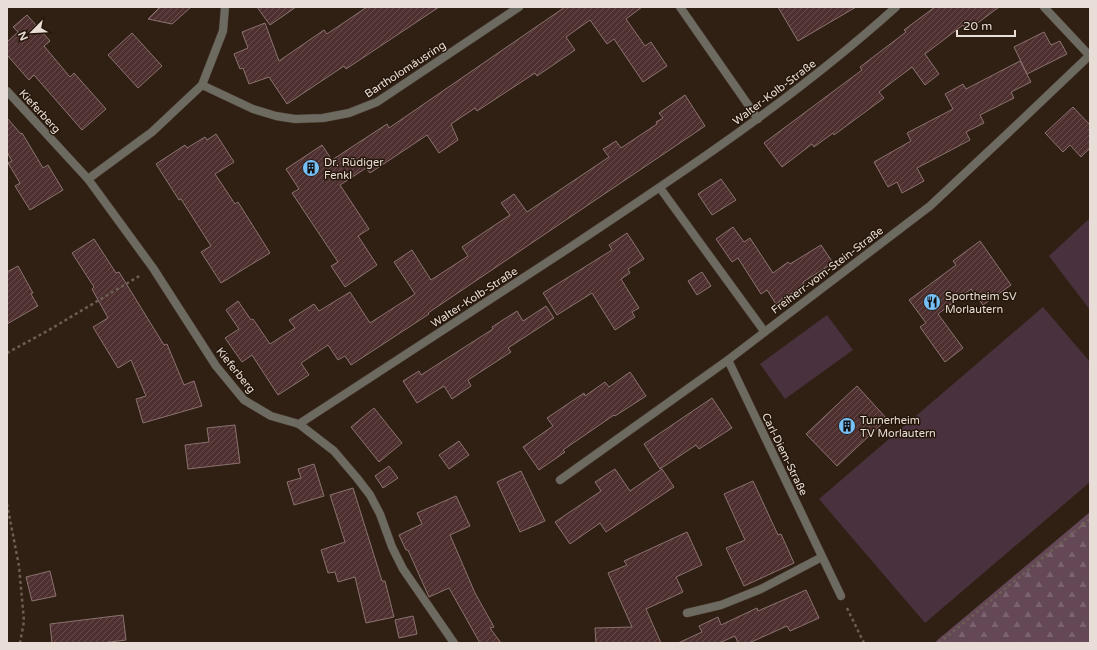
<svg xmlns="http://www.w3.org/2000/svg" width="1097" height="650" viewBox="0 0 1097 650" font-family="'Varela Round',sans-serif">
  <style>
    .forest { fill: url(#forest-firs) }
    .pitch { fill: #4a313e }
    .building { fill: url(#building-hatch); stroke: #8b7270 }
    .lines { fill: none; stroke-linecap: round; stroke-linejoin: round }
    .minor-casing { stroke: #4a3b2f; stroke-width: 9 }
    .path { stroke: #6c5e54; stroke-width: 2.5; stroke-dasharray: 3 3; stroke-linecap: butt }
    .minor { stroke: #6d6b61; stroke-width: 8 }
    .labels { text-anchor: middle; stroke-width: 3; stroke-linejoin: round; paint-order: stroke }
    .street-label { font-size: 11px; fill: #e9ded7; stroke: #26170b }
    .poi-label { font-size: 11px; fill: #e9ded7; stroke: #26170b; text-anchor: start }
  </style>
  <defs>
    <pattern id="forest-firs" width="22" height="20" patternUnits="userSpaceOnUse"><rect width="22" height="20" fill="#644856"/><path d="M5 1l3.5 6h-7zM16 11l3.5 6h-7z" fill="#7a626e"/></pattern>
    <pattern id="building-hatch" width="6" height="6" patternUnits="userSpaceOnUse"><rect width="6" height="6" fill="#4d302f"/><path d="M-1 1l2-2M0 6l6-6M5 7l2-2" fill="none" stroke="#674e4c"/></pattern>
  </defs>
  <rect width="100%" height="100%" fill="#302014"/>
  <!-- forest -->
  <polygon class="forest" points="1090,512 1090,643 934,643"/>
  <!-- pitch -->
  <g class="pitch">
    <polygon points="1090,218 1090,310 1049,256"/>
    <polygon points="1043,307 1090,362 1090,482 925,623 819,499"/>
    <polygon points="827,315 853,350 785,399 760,364"/>
  </g>
  <!-- building -->
  <g class="building">
    <polygon points="160,7 191,7 172,24 148,19"/>
    <polygon points="257,7 296,7 270,25"/>
    <polygon points="367,7 439,7 346,69 344,66 287,104 269,77 249,84 243,68 240,69 234,54 248,48 242,32 265,23 279,61 324,30 327,34"/>
    <polygon points="565,7 642,7 626,19 645,46 651,42 667,66 643,82 614,39 607,44 590,20 566,37 575,50 537,76 535,73 477,111 475,108 451,124 458,140 439,153 427,135 370,173 366,168 340,185 369,229 358,236 377,265 345,287 331,266 338,262 292,193 299,189 286,169 322,145 332,160 387,124 389,128"/>
    <polygon points="778,7 856,7 798,41"/>
    <polygon points="935,7 999,7 967,31 963,25 925,54 939,74 925,85 912,67 879,92 884,98 834,135 833,133 814,147 812,144 782,167 764,143 862,70 860,67 906,32 904,30"/>
    <polygon points="27,15 50,41 44,46 70,77 74,73 106,109 82,130 34,75 29,80 7,55 7,42 18,32 13,27"/>
    <polygon points="1044,32 1051,45 1060,41 1067,54 1027,74 1014,47"/>
    <polygon points="132,33 162,66 138,88 108,55"/>
    <polygon points="1020,61 1031,82 1011,92 1014,98 980,115 984,123 966,132 970,140 917,168 924,181 902,193 897,182 888,187 874,162 911,141 907,133 953,109 945,94 963,84 966,89"/>
    <polygon points="685,95 705,126 428,313 429,314 351,365 345,356 338,360 328,345 301,363 309,375 278,395 252,355 242,362 225,338 239,329 226,310 238,301 251,320 253,319 270,344 295,328 289,320 314,304 319,311 350,292 370,323 415,294 394,262 412,250 431,280 468,256 462,247 510,215 501,203 514,194 527,212 609,157 603,149 616,141 621,148 657,124 656,122 663,118 659,113"/>
    <polygon points="1073,107 1090,125 1090,148 1081,157 1070,145 1063,152 1045,133"/>
    <polygon points="7,118 21,134 22,133 43,168 48,165 63,190 30,210 15,186 20,183 8,163 12,161 7,152"/>
    <polygon points="216,134 234,162 215,174 235,204 238,202 270,253 221,283 201,252 211,246 181,199 179,200 156,164 185,145 187,148 205,137 207,140"/>
    <polygon points="721,179 736,200 712,215 698,194"/>
    <polygon points="733,227 744,242 750,238 773,273 788,262 790,264 821,245 833,263 803,282 804,285 776,304 767,290 761,294 738,258 732,262 716,239"/>
    <polygon points="627,233 644,259 628,269 630,273 621,279 639,308 632,312 635,317 615,330 592,293 557,315 543,293 612,250 609,245"/>
    <polygon points="94,239 116,273 119,272 164,345 167,344 184,385 194,381 202,406 143,423 136,399 146,396 131,360 118,368 93,327 108,318 92,289 94,287 72,253"/>
    <polygon points="980,241 1011,285 983,305 971,289 938,314 963,348 945,362 920,327 926,323 909,300 956,265 953,261"/>
    <polygon points="18,266 33,293 31,294 38,306 7,324 7,272"/>
    <polygon points="702,272 711,286 697,295 688,281"/>
    <polygon points="546,306 554,318 508,348 511,352 468,380 471,386 452,399 444,386 417,403 403,381 419,371 421,375 493,329 492,327 517,311 523,321"/>
    <polygon points="630,372 646,396 615,416 614,415 563,450 565,452 539,470 523,447 553,426 547,418 584,393 585,396 605,382 609,387"/>
    <polygon points="857,386 887,419 837,466 806,434"/>
    <polygon points="712,398 732,428 699,449 696,445 660,469 644,444"/>
    <polygon points="374,408 402,443 379,462 351,427"/>
    <polygon points="235,425 240,463 188,469 185,445 209,442 207,428"/>
    <polygon points="459,441 469,455 449,469 439,455"/>
    <polygon points="314,464 324,496 294,505 287,482 301,478 298,469"/>
    <polygon points="389,466 398,478 383,488 375,476"/>
    <polygon points="615,469 630,491 662,469 674,487 606,532 600,523 570,544 555,522 601,491 595,482"/>
    <polygon points="521,471 545,521 520,532 497,482"/>
    <polygon points="753,481 778,535 781,534 794,563 744,586 726,548 745,540 724,494"/>
    <polygon points="353,488 382,581 385,581 394,617 366,623 355,577 338,582 335,572 328,573 321,550 345,542 330,495"/>
    <polygon points="456,496 470,526 450,535 475,593 494,627 490,628 501,643 480,643 449,588 429,597 408,550 406,550 399,535 422,524 417,513"/>
    <polygon points="687,532 702,565 676,577 683,592 646,609 661,643 596,643 595,628 632,627 608,573 627,565 624,561"/>
    <polygon points="50,571 56,596 32,601 26,577"/>
    <polygon points="806,590 819,618 790,631 787,626 749,643 738,643 735,636 719,643 678,643 702,632 699,626 718,617 721,625 757,608 758,611"/>
    <polygon points="123,615 126,640 102,643 52,643 50,624"/>
    <polygon points="413,616 417,634 399,638 395,620"/>
  </g>
  <g class="lines">
    <!-- minor casing -->
    <g class="minor-casing">
      <g id="minor">
        <polyline points="680,7 758,119"/>
        <polyline points="1044,7 1089,55"/>
        <polyline points="202,85 253,109 276,116 295,119 323,118 349,113 377,102 519,7"/>
        <polyline points="7,91 88,179 153,268 216,366 244,400 271,416 299,424 334,451 357,478 370,495 380,514 392,547 403,569 454,643"/>
        <polyline points="88,179 152,132 202,85 223,31 225,7"/>
        <polyline points="660,188 764,331"/>
        <polyline points="728,360 841,596"/>
        <path d="M299 424C389 365 479 306 569 248 682 173 795 98 896 7"/>
        <polyline points="560,480 728,360 930,206 1007,134 1090,55"/>
        <polyline points="687,613 721,605 761,589 822,557"/>
      </g>
    </g>
    <!-- path -->
    <g class="path">
      <polyline points="7,353 49,330 141,275"/>
      <polyline points="7,504 19,566 24,621 20,643"/>
      <polyline points="847,608 864,643"/>
      <polyline points="939,643 1090,519"/>
    </g>
    <!-- minor -->
    <use href="#minor" class="minor"/>
  </g>
  <!-- icons -->
  <defs>
    <g id="building-disc" transform="scale(0.9)"><circle r="9.5" fill="#77bff7" stroke="#26170b"/><path d="M-4-6H4V6H1V3H-1V6H-4ZM-2.5-4.3h1.7v1.8h-1.7ZM.8-4.3h1.7v1.8H.8ZM-2.5-1h1.7V.8h-1.7ZM.8-1h1.7V.8H.8Z" fill="#111"/></g>
    <g id="restaurant-disc" transform="scale(0.9)"><circle r="9.5" fill="#77bff7" stroke="#26170b"/><path d="M-5-6h1v4h1v-4h1v4h1v-4h1v5L-1.5 .5V6h-2V.5L-5-1ZM5-6V6H3V1.5H1.5Q1.5-4 5-6Z" fill="#111"/></g>
  </defs>
  <g fill-rule="evenodd">
    <use href="#building-disc" x="311" y="168"/>
    <use href="#restaurant-disc" x="932" y="302"/>
    <use href="#building-disc" x="847" y="426"/>
  </g>
  <g class="labels">
    <!-- street labels -->
    <g class="street-label">
      <text transform="translate(405 69) rotate(-33)" y="4">Bartholomäusring</text>
      <text transform="translate(774 92) rotate(-37)" y="4">Walter-Kolb-Straße</text>
      <text transform="translate(40 111) rotate(47)" y="4">Kieferberg</text>
      <text transform="translate(827 270) rotate(-37)" y="4">Freiherr-vom-Stein-Straße</text>
      <text transform="translate(474 297) rotate(-33)" y="4">Walter-Kolb-Straße</text>
      <text transform="translate(236 370) rotate(51)" y="4">Kieferberg</text>
      <text transform="translate(785 454) rotate(64)" y="4">Carl-Diem-Straße</text>
    </g>
    <!-- poi labels -->
    <g class="poi-label">
      <text x="324" y="166">Dr. Rüdiger<tspan x="324" dy="13">Fenkl</tspan></text>
      <text x="945" y="300">Sportheim SV<tspan x="945" dy="13">Morlautern</tspan></text>
      <text x="860" y="424">Turnerheim<tspan x="860" dy="13">TV Morlautern</tspan></text>
    </g>
  </g>
  <!-- border -->
  <rect width="1097" height="650" fill="none" stroke="#e9ded7" stroke-width="16"/>
  <!-- north arrow -->
  <g transform="translate(32 32) rotate(246)" stroke="#26170b" stroke-width="3" paint-order="stroke">
  <path d="M0-3L7 15L0 10L-7 15Z" fill="#e9ded7"/>
  <text y="-6" font-size="11" font-weight="bold" text-anchor="middle" fill="#e9ded7">N</text>
  </g>
  <!-- scale -->
  <path d="M957 30v6h58v-6" fill="none" stroke="#e9ded7" stroke-width="2"/>
  <text x="963" y="30" font-size="12" fill="#e9ded7" stroke="#26170b" stroke-width="3" paint-order="stroke">20 m</text>
</svg>
